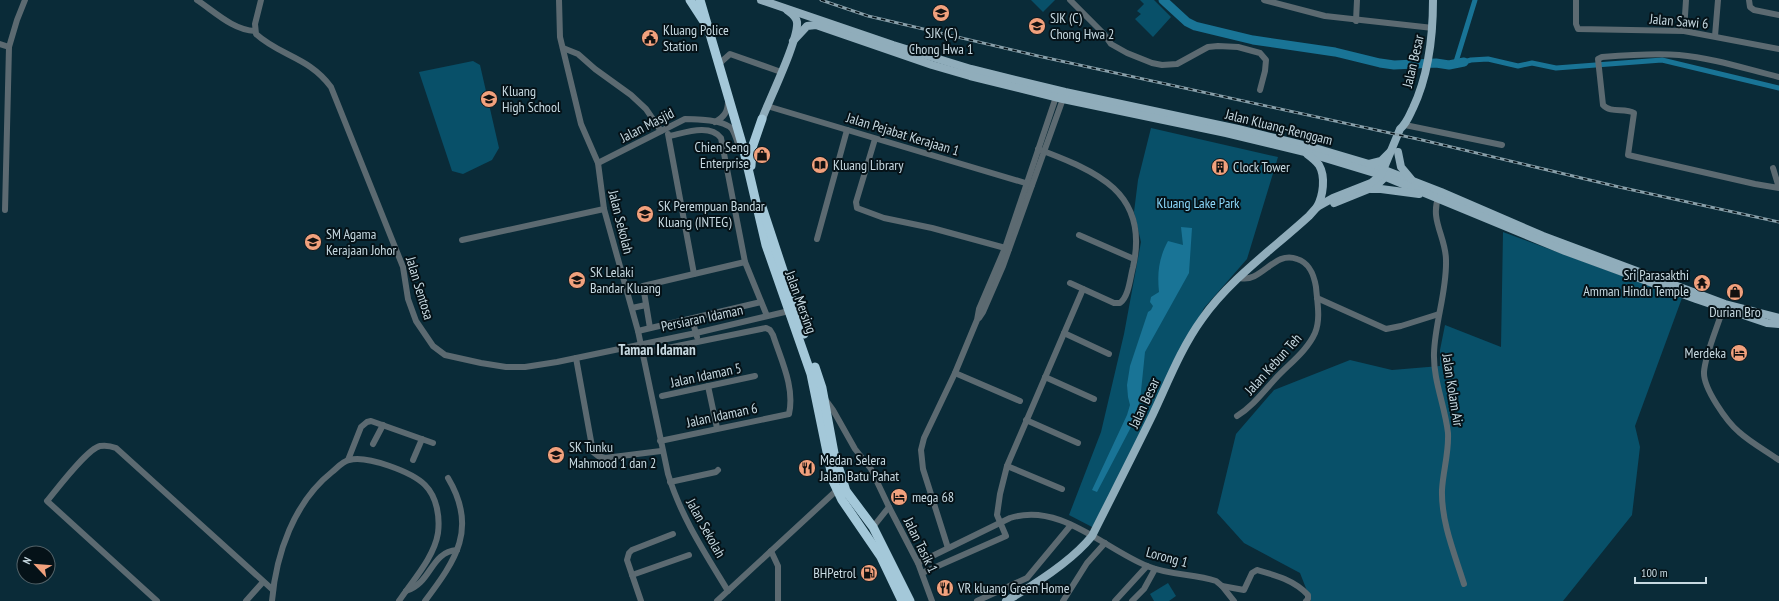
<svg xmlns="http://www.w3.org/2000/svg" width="1779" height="601" viewBox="0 0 1779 601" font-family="'PT Sans Narrow',sans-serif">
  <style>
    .green { fill: #085069 }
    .water { fill: #197496 }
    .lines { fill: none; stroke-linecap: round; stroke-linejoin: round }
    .canal { stroke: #197496; stroke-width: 5 }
    .river { stroke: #197496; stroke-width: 9 }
    .minor { stroke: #5c6a71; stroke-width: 6 }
    .major { stroke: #90adbb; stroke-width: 8 }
    .highway { stroke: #a4c8d9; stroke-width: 9 }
    .rail-casing { stroke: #889fa9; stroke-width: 3 }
    .rail { stroke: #051218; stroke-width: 1.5; stroke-dasharray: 4.5; stroke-linecap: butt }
    .labels { text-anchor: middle; stroke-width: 4; stroke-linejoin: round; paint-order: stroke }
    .poi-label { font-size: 14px; fill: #c7d9e1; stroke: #051218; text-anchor: start }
    .street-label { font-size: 14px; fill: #c7d9e1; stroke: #051218 }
    .park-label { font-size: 14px; fill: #8cd8fb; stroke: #051218 }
    .neighbourhood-label { font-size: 15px; font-weight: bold; fill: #c7d9e1; stroke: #051218 }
  </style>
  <rect width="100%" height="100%" fill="#0a2b38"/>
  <!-- green -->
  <g class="green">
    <polygon points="1031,0 1055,0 1043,12"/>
    <polygon points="1140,0 1154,0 1171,17 1153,37 1135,19 1141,14 1137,11 1144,4"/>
    <polygon points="473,61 480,65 499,148 492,160 463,174 452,171 419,72"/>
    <polygon points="1151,128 1278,157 1247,259 1204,308 1094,528 1069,515 1101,432 1124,334 1141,242 1134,212 1138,180"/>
    <polygon points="1503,232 1682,298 1635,426 1640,447 1632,515 1563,601 1311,601 1300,573 1244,543 1217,513 1236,434 1274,390 1350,360 1392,370 1440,366 1440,350 1445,325 1501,347"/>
    <polygon points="1168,583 1176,596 1169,601 1154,601 1150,594"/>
  </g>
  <!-- water -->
  <path class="water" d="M1181 227 1192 228 1189 273 1145 352 1140 401 1130 429 1097 492 1092 490 1127 415 1130 405 1128 397 1127 385 1130 366 1148 312 1151 310 1153 306 1150 302 1151 297 1159 292C1157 272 1159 258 1168 241L1183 245Z"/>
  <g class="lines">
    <!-- canal -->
    <g class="canal">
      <polyline points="1464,62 1471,60 1488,59 1518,66 1532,63 1556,68 1662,60 1779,88"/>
      <polyline points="1455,65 1475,0"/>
    </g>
    <!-- river -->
    <polyline class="river" points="1163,0 1187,22 1195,26 1253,40 1335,52 1380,63 1394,65 1436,63 1449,65 1464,62"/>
    <!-- minor -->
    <g class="minor">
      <path d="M197 0C215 12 233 30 255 31"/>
      <path d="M261 0 255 24 256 34C280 56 309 57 331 87L403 267 408 299 416 321 433 346 445 355 481 363 506 367H525L557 362 696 333 789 311"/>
      <path d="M559 0 560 37 581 124 598 163 604 209 638 331 668 474C681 517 705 553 728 591"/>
      <polyline points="1070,0 1104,34 1111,44 1127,53 1152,63 1162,65 1177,64 1208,47 1218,46 1238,47 1260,53 1266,60 1265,71 1260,90"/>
      <polyline points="1264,0 1325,16 1433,28"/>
      <polyline points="1576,0 1576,24 1578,29 1684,31 1779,49"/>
      <polyline points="1749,0 1750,7 1754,10 1779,15"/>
      <polyline points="1356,21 1357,0"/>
      <polyline points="1684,31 1686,0"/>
      <polyline points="1715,36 1718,0"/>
      <polyline points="0,44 9,47"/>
      <polyline points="563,48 578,54 595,69 631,95 646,109 661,131"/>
      <polyline points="720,63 730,54 781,72"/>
      <polyline points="767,106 1032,185"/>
      <path d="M715 122C724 117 728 112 728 101"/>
      <polyline points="1405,125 1502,145"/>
      <polyline points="668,134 694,274"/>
      <path d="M669 136C684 133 710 123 721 138L745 262 767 316"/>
      <polyline points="875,139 856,202 857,208 884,218 932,228 1009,249"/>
      <path d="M1038 149C1096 171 1150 192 1133 267 1130 278 1129 296 1120 303H1114L1070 283"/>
      <path d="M598 163 685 119C696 119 724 120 732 129 735 134 737 141 739 147"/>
      <path d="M1773 168 1779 188 1755 184 1628 155 1634 113C1625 107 1611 114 1603 105L1598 59 1602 57C1628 55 1654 53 1679 55 1713 58 1746 69 1779 77"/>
      <path d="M1439 196C1429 219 1446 237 1446 260 1447 291 1435 322 1434 353 1433 380 1445 406 1448 433 1449 453 1443 471 1442 490 1441 522 1455 555 1464 584"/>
      <polyline points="5,210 9,47 17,20 25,0"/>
      <polyline points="1079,235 1134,259"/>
      <polyline points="817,239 847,130"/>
      <polyline points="462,240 604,209"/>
      <polyline points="1317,298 1386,329 1401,326 1439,314"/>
      <path d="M1724 305C1719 324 1705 354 1704 372 1703 388 1727 422 1739 432 1750 442 1766 451 1779 460"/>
      <polyline points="632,308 646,305"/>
      <polyline points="979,318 983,312 1003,266 1064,96"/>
      <polyline points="692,319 697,337"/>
      <polyline points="650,328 643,286 745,262"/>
      <polyline points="638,331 761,302"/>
      <polyline points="1064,333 1109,354"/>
      <path d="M643 353 766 328 770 330 773 335C781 360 795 387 789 414L660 441"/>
      <polyline points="576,358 593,452 598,456 605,458 661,451"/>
      <polyline points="955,373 1020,401"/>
      <polyline points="1045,377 1094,399"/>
      <polyline points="708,386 717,428"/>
      <polyline points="662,396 755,376"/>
      <polyline points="825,399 833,410 855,449 871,469 889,507 918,563 932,601"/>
      <path d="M1237 416C1253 406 1263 392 1276 378 1289 364 1307 351 1315 333 1321 319 1317 301 1316 287 1314 275 1310 263 1297 259 1274 250 1262 283 1240 278"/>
      <polyline points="1026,420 1078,443"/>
      <polyline points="373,444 383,425"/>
      <polyline points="348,460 361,427 367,422 371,421 433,443"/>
      <polyline points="413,460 422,439"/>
      <polyline points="1007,466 1062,489"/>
      <polyline points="670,482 716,472 718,470"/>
      <polyline points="873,527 889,507"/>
      <polyline points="948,548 923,469 921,450 924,438 955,373 977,320 979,309 1005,248 1057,94"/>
      <polyline points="771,551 778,566 778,601"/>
      <path d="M918 563 1010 518C1060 502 1103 548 1147 566 1168 575 1194 574 1216 581L1222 586 1234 601"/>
      <polyline points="922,573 1006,536 997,515 1000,494 1007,466 1083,289"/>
      <polyline points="632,575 689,555"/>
      <path d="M1222 586 1244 590 1252 573 1257 570C1275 575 1294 580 1308 595V599L1306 601"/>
      <path d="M406 591C432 583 430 552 457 550"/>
      <path d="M157 601 47 501C57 489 87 449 100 446 106 445 111 446 116 448L273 590"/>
      <polyline points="246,601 263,582"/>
      <path d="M272 601C276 554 294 502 332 472 337 468 343 461 349 460 367 455 412 472 425 485 437 497 440 517 438 533 434 558 412 581 399 601"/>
      <path d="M425 601C456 560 478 528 448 478"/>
      <polyline points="641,601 627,560 629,553 632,550 673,534"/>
      <polyline points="717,601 837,490"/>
      <polyline points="977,601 1027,578 1071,525"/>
      <polyline points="1063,601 1087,563 1105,543"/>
      <polyline points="1115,601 1147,566"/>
      <polyline points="1132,601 1144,589 1155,569"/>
    </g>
    <!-- major -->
    <g class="major">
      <polyline points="761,0 893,45 971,69 1065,92 1238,129 1315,148 1369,164 1441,192 1543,236 1725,304 1779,318"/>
      <polyline points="793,41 807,26 816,25 932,65 970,76 1063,99 1226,133 1305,152 1381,175 1565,251 1696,299 1767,323 1779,324"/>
      <path d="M762 119C769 100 799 39 797 22 796 16 791 13 787 10"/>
      <polyline points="1398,152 1401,167 1411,179"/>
      <path d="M1307 154C1311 157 1316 161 1319 165 1326 177 1323 196 1317 207"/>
      <polyline points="1369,164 1381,161 1390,152"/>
      <polyline points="1371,189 1381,189 1419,194"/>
      <polyline points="1334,203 1376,186 1388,174"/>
      <path d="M1006 601C1034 585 1071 562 1092 536 1112 496 1133 455 1153 414 1168 382 1181 348 1202 319 1230 279 1273 249 1309 216L1317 207 1333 198 1371 183 1381 175 1400 129C1407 123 1409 116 1413 108 1429 74 1433 37 1433 0"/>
    </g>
    <!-- highway -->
    <g class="highway">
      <polyline points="690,0 703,20"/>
      <polyline points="700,0 743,147 766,245 811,374 833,481 842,500 881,557 902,601"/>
      <polyline points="751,166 752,148 762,119"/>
      <polyline points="762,207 804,334"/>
      <polyline points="815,367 822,388 834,453 846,491 873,527 910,601"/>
    </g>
    <!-- rail casing -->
    <g class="rail-casing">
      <polyline id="rail" points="821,0 868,16 1038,56 1422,140 1619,187 1779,222"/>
    </g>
    <!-- rail -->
    <use href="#rail" class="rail"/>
  </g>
  <!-- icons -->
  <defs>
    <g id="school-disc" transform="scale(0.9)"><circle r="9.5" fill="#f1a17d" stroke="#051218"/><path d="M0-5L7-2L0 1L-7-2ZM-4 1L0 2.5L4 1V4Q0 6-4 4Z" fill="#111"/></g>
    <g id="civic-disc" transform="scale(0.9)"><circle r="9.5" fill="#f1a17d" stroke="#051218"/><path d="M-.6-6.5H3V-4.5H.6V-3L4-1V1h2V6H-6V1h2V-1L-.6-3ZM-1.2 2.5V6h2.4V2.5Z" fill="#111"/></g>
    <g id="shop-disc" transform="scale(0.9)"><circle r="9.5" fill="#f1a17d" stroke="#051218"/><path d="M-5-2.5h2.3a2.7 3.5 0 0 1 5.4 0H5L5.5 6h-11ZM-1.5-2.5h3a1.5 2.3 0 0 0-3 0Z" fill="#111"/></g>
    <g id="library-disc" transform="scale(0.9)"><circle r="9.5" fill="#f1a17d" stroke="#051218"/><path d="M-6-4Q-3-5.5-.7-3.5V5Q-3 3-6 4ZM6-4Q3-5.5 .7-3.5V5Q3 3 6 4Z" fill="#111"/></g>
    <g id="building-disc" transform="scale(0.9)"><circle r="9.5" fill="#f1a17d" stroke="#051218"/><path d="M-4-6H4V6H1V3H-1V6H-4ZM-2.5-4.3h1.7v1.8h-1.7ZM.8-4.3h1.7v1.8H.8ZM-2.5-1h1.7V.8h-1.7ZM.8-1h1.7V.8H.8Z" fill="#111"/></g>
    <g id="temple-disc" transform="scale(0.9)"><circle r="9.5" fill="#f1a17d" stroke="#051218"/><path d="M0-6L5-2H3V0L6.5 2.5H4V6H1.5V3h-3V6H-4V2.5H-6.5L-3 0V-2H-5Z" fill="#111"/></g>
    <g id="hotel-disc" transform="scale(0.9)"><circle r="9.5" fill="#f1a17d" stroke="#051218"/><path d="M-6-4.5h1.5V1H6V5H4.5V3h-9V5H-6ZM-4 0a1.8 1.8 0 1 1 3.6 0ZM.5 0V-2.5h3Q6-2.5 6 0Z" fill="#111"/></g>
    <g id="restaurant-disc" transform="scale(0.9)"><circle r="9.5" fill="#f1a17d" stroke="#051218"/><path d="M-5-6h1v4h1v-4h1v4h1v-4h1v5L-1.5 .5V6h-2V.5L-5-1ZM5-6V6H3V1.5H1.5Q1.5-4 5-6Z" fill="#111"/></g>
    <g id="fuel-disc" transform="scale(0.9)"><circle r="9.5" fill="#f1a17d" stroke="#051218"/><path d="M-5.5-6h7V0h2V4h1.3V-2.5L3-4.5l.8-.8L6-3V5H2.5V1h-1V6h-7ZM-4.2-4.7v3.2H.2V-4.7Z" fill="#111"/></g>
  </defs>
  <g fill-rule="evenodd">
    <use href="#school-disc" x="941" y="13"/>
    <use href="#school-disc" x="1037" y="26"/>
    <use href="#civic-disc" x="650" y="38"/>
    <use href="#school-disc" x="489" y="99"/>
    <use href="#shop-disc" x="762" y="155"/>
    <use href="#library-disc" x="820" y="165"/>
    <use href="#building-disc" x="1220" y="167"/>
    <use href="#school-disc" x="645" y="214"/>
    <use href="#school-disc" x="313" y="242"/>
    <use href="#school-disc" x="577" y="280"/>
    <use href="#temple-disc" x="1702" y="283"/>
    <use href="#shop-disc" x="1735" y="292"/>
    <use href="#hotel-disc" x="1739" y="353"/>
    <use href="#school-disc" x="556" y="455"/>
    <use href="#restaurant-disc" x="807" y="468"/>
    <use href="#hotel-disc" x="899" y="497"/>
    <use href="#fuel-disc" x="869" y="573"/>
    <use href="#restaurant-disc" x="945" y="588"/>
  </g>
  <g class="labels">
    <!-- poi labels -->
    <g class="poi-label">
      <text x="1050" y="23">SJK (C)<tspan x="1050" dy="16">Chong Hwa 2</tspan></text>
      <text x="663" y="35">Kluang Police<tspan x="663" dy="16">Station</tspan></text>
      <text x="941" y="38" text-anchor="middle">SJK (C)<tspan x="941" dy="16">Chong Hwa 1</tspan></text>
      <text x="502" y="96">Kluang<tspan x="502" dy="16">High School</tspan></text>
      <text x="749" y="152" text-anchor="end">Chien Seng<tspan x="749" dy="16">Enterprise</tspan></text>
      <text x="833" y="170">Kluang Library</text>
      <text x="1233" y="172">Clock Tower</text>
      <text x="658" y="211">SK Perempuan Bandar<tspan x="658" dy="16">Kluang (INTEG)</tspan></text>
      <text x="326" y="239">SM Agama<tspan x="326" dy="16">Kerajaan Johor</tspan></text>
      <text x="590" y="277">SK Lelaki<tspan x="590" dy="16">Bandar Kluang</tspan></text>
      <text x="1689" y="280" text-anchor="end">Sri Parasakthi<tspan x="1689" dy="16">Amman Hindu Temple</tspan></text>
      <text x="1735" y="317" text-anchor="middle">Durian Bro</text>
      <text x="1726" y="358" text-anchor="end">Merdeka</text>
      <text x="569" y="452">SK Tunku<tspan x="569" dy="16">Mahmood 1 dan 2</tspan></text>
      <text x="820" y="465">Medan Selera<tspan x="820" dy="16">Jalan Batu Pahat</tspan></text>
      <text x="912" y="502">mega 68</text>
      <text x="856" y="578" text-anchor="end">BHPetrol</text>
      <text x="958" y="593">VR kluang Green Home</text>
    </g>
    <!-- street labels -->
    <g class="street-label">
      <text transform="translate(1679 21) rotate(5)" y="5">Jalan Sawi 6</text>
      <text transform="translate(1413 61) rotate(-77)" y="5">Jalan Besar</text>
      <text transform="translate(647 125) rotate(-27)" y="5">Jalan Masjid</text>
      <text transform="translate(1279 127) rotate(14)" y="5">Jalan Kluang-Renggam</text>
      <text transform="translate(903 134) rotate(17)" y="5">Jalan Pejabat Kerajaan 1</text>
      <text transform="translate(621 222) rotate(76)" y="5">Jalan Sekolah</text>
      <text transform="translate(420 288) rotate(73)" y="5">Jalan Sentosa</text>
      <text transform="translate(801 302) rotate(70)" y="5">Jalan Mersing</text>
      <text transform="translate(702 318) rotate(-12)" y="5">Persiaran Idaman</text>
      <text transform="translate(1273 364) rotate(-48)" y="5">Jalan Kebun Teh</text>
      <text transform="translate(706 375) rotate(-12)" y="5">Jalan Idaman 5</text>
      <text transform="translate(1453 390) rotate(81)" y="5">Jalan Kolam Air</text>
      <text transform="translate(1144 403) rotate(-65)" y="5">Jalan Besar</text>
      <text transform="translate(722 415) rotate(-12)" y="5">Jalan Idaman 6</text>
      <text transform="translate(706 528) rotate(61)" y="5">Jalan Sekolah</text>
      <text transform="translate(921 545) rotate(64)" y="5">Jalan Tasik 1</text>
      <text transform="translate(1167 557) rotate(15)" y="5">Lorong 1</text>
    </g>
    <!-- park labels -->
    <g class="park-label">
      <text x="1198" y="208">Kluang Lake Park</text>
    </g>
    <!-- neighbourhood labels -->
    <g class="neighbourhood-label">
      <text x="657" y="355">Taman Idaman</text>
    </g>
  </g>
  <!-- north arrow -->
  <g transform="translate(36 565) rotate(296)"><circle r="19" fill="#051218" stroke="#536268"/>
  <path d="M0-3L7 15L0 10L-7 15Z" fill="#f1a17d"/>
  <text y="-6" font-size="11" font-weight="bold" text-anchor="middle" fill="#c7d9e1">N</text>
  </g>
  <!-- scale -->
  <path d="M1635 577v6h71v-6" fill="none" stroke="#c7d9e1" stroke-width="2"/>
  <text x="1641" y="577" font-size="12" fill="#c7d9e1" stroke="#051218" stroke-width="3" paint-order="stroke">100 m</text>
</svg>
